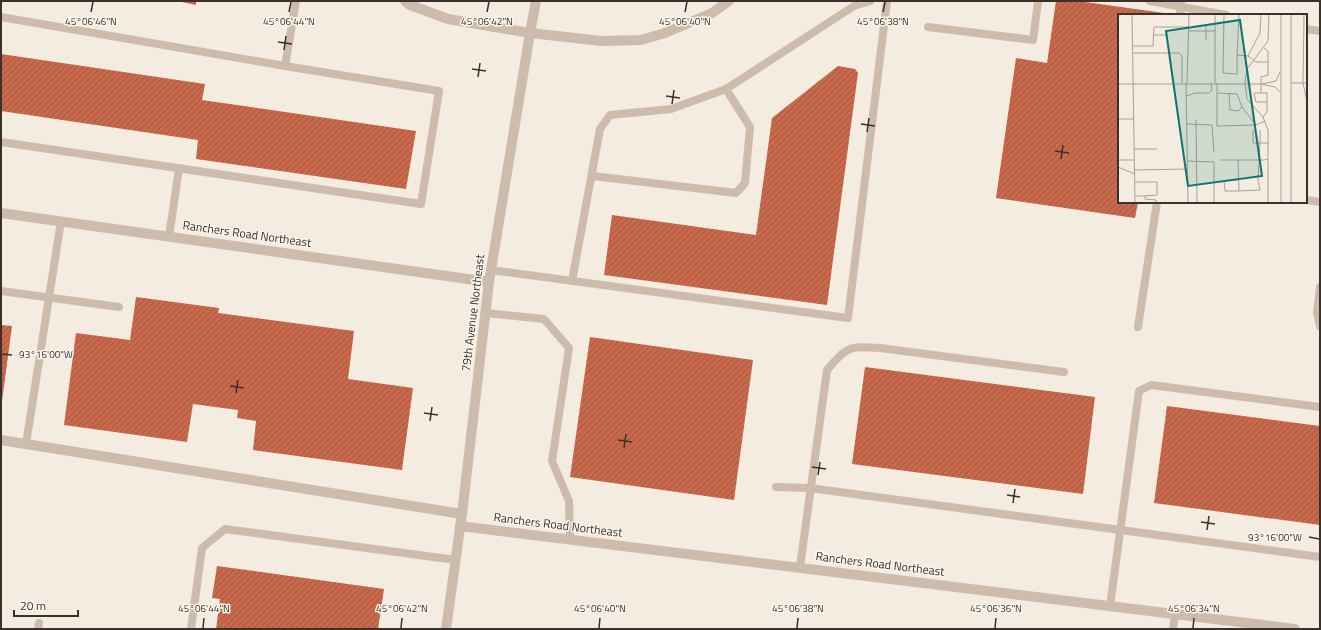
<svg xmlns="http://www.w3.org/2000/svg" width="1321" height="630" viewBox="0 0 1321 630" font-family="'Titillium Web',sans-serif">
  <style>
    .building { fill: url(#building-hatch) }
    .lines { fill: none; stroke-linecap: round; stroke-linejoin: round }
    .service { stroke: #cdbbac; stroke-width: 8 }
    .minor { stroke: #cdbbac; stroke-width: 10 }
    .tertiary { stroke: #cdbbac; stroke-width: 10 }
    .ticks { fill: none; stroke: #3b302b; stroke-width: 1.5 }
    .labels { text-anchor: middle; stroke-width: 3; stroke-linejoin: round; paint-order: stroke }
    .street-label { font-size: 12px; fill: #3b302b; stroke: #fbf5ee }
    .inset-road { fill: none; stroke: #aaa098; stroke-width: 1 }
    .view { fill: #0f766e; fill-opacity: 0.15; stroke: #0f766e; stroke-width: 2 }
    .inset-edge { fill: none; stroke: #3b302b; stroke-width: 2 }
    .ticks-label { font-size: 10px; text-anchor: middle; fill: #3b302b; stroke: #fbf5ee; stroke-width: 3; stroke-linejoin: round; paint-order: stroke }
  </style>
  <defs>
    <pattern id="building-hatch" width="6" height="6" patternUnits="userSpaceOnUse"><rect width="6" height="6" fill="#c8694b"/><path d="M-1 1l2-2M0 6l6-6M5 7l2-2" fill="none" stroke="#a4573f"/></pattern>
  </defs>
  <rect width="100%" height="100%" fill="#f4ebe1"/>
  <!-- building -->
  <g class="building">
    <polygon points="177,1 196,1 196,5"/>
    <polygon points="1056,1 1078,1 1164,13 1164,15 1119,15 1119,202 1138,202 1135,218 996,198 1016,58 1047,63"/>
    <polygon points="1,54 205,84 202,100 416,131 406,189 196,159 198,140 1,111"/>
    <polygon points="838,66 855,69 858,73 827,305 604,275 612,215 756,235 772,118"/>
    <polygon points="136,297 219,308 218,313 354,331 348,379 413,388 402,470 253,450 256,421 237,418 238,410 193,404 187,442 64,425 76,333 130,340"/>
    <polygon points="1,325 12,326 2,401 1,401"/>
    <polygon points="590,337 753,360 734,500 570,477"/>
    <polygon points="865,367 1095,397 1083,494 852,464"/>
    <polygon points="1167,406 1320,426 1320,525 1154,503"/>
    <polygon points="217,566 384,589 378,629 216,629 220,599 212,598"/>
  </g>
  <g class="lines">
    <!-- service -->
    <g class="service">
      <polyline points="1150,1 1226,15"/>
      <polyline points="1180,15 1181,1"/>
      <polyline points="1,17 285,66 296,1"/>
      <polyline points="928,27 1033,40 1038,1"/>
      <polyline points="1306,29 1320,31"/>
      <polyline points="1,142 421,204 439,91 285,66"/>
      <polyline points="593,176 736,193 745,183 750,127 726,89"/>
      <polyline points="1306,200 1320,202"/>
      <polyline points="169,237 179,168"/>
      <polyline points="491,270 848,318 887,1"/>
      <polyline points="572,281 600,129 610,115 671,109 726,89 854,6 870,1"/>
      <polyline points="1320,287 1317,313 1320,326"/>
      <polyline points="1,291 119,307"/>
      <polyline points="486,313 544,319 569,348 552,461 569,501 570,540"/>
      <polyline points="1138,327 1157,202"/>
      <polyline points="26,444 61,221"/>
      <polyline points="776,487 810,488 1320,557"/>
      <path d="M800 567 827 370C848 346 848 346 880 348L1064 372"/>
      <polyline points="1110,606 1139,391 1151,385 1320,407"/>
      <polyline points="38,629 39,623"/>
      <polyline points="191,629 202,548 225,529 456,560"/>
      <polyline points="1173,629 1175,614"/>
    </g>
    <!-- minor -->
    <g class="minor">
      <polyline points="1,213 489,282"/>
      <polyline points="1,440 462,514"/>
      <polyline points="460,526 1295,629"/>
      <polyline points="446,629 462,514 489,282 530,33"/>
    </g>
    <!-- tertiary -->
    <g class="tertiary">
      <polyline points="405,1 410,5 448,19 530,33 602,41 641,40 665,33 712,13 729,1"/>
      <polyline points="530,33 536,1"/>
    </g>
  </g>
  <!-- ticks -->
  <path class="ticks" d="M91 12 93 2M289 12 291 2M487 12 489 2M685 12 687 2M883 12 885 2M278 42 292 44M284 50 286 36M472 69 486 71M478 77 480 63M666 96 680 98M672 104 674 90M861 124 875 126M867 132 869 118M1055 151 1069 153M1061 159 1063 145M2 354 12 355M230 386 244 388M236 393 238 380M424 413 438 415M430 421 432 407M618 440 632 442M624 448 626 434M812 467 826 469M818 475 820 462M1007 495 1020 497M1013 503 1015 489M1201 522 1215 524M1207 530 1209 516M1309 537 1319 539M203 628 204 618M401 628 402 618M599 628 600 618M797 628 798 618M995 628 996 618M1193 628 1194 618"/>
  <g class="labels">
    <!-- street labels -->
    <g class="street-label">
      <text transform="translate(247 234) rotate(8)" y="4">Ranchers Road Northeast</text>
      <text transform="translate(473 313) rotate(-83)" y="4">79th Avenue Northeast</text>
      <text transform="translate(558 525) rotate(7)" y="4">Ranchers Road Northeast</text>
      <text transform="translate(880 564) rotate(7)" y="4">Ranchers Road Northeast</text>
    </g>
  </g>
  <!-- overview -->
  <g transform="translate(1118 14)">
    <rect width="189" height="189" fill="#f4ebe1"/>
    <path class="inset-road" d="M14 0 17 189M106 0 105 59 119 60V41M121 0 119 41 130 42M143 0 142 19 130 42 138 48H150M163 0V189M173 0V189M186 0 185 69 189 88M88 11V26M70 17H97M35 21H50M15 32H35L36 13H71M15 39H61L64 42V69M68 69 70 189M69 69 71 0M97 69V0M99 69V112L138 111 147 107M173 69H189M0 70H143L157 73 162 78M144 70 158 67 162 58M99 79 119 80 124 93 138 111M111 79 112 96 120 97 124 93M143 79V63L150 61V37L146 34M68 82 77 79H91L94 76 93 69M145 103 149 98V79H136L138 88H149M0 105H16M78 106 79 189M69 110 94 111 96 138M135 116V129H150M142 116V129L141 146V149L140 165 142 176 121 177 120 146H146L150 145M16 135H39M0 146H16M103 146H120M69 147 96 148V189M0 153 17 160M17 156 69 155M120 166 106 167 107 177H121M17 168H39V181L27 182M17 182H27V185L38 186 39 189M150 189V116L145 103 129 85 127 69 129 55 150 27 151 0"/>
    <path class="view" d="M122 6 144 162 70 172 48 17Z"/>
    <rect width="189" height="189" class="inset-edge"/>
  </g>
  <g class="ticks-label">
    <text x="91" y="25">45°06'46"N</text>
    <text x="289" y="25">45°06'44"N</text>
    <text x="487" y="25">45°06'42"N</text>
    <text x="685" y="25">45°06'40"N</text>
    <text x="883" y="25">45°06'38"N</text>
    <text x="46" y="358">93°16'00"W</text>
    <text x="1275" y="541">93°16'00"W</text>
    <text x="204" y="612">45°06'44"N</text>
    <text x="402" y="612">45°06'42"N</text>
    <text x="600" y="612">45°06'40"N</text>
    <text x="798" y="612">45°06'38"N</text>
    <text x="996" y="612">45°06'36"N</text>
    <text x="1194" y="612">45°06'34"N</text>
  </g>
  <!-- border -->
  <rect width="1321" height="630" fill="none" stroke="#3b302b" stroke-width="4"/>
  <!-- scale -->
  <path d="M14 610v6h64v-6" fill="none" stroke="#3b302b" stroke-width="2"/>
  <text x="20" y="610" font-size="12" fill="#3b302b" stroke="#fbf5ee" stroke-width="3" paint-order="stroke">20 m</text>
</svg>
